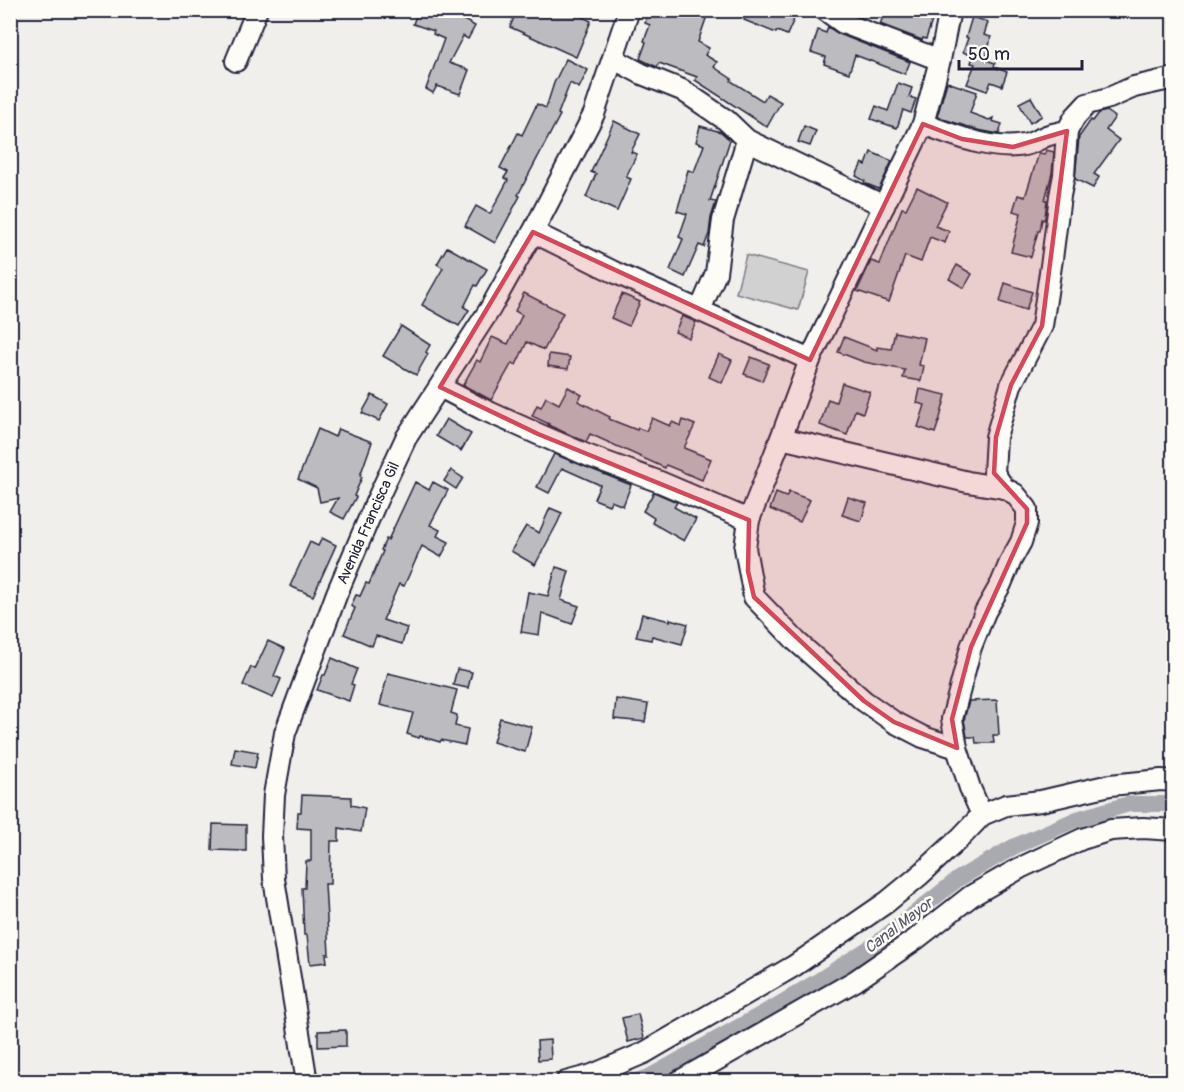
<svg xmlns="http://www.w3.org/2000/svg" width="1184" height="1092" viewBox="0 0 1184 1092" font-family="Pangolin,sans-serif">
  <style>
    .green { fill: #d2d1d1; stroke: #7a7a86; stroke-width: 1.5 }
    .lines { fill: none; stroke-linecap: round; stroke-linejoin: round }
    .canal { stroke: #a9a9b0; stroke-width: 16 }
    .building { fill: #bcbcc0; stroke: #22223b; stroke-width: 1.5 }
    .minor-casing { stroke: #22223b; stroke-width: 24 }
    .minor { stroke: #fdfcf7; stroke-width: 20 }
    .marked { fill: #d1495b; fill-opacity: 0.2; stroke: #d1495b; stroke-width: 4.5; stroke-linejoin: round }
    .labels { text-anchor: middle; stroke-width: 5; stroke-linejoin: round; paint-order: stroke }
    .street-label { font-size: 15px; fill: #22223b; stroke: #fdfcf7 }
    .water-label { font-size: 16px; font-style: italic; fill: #58586a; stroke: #fdfcf7 }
  </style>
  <rect width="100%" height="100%" fill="#f0efec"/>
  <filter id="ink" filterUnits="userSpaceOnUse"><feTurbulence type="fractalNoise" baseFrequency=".0167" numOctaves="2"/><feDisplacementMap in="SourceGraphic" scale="12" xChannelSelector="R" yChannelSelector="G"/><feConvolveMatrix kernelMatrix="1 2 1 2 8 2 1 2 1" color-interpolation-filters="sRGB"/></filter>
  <g filter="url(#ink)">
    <!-- green -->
    <polygon class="green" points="746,255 809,272 798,310 736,293"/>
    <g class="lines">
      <!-- canal -->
      <polyline class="canal" points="633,1082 649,1077 776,1006 821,979 877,943 958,879 1015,846 1077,819 1129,804 1174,804"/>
    </g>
    <!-- building -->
    <g class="building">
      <polygon points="418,10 445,10 475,26 468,39 463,36 449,63 469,70 460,94 437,86 433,93 426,89 444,39 433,34 434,31 413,24"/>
      <polygon points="517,10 568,10 591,21 576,57 510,27"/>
      <polygon points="649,10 709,10 698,42 709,48 705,55 717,62 714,67 732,79 731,81 763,101 767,94 781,102 767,127 695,80 697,77 659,63 657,67 640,59 646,42 644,41 650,25 645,23"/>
      <polygon points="748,10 798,10 787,35 777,31 776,33 744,20"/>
      <polygon points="886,10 910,10 933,18 926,39 923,38 922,40 880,24"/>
      <polygon points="972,17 988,22 984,35 991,37 986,60 995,63 994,67 1007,72 1002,86 991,82 987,91 967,84 975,64 971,63 973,56 963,52 968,38 966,37"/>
      <polygon points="828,27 839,34 910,62 905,74 855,55 849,73 824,64 826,57 811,52 818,30 826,33"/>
      <polygon points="566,59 588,70 579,88 570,83 558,114 560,115 518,195 520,196 495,243 465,226 476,206 490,214 508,180 504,178 508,172 500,168 518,133 522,135 537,104 546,108 554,83"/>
      <polygon points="947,82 977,92 970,113 989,120 993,118 992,121 1002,124 999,134 978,130 937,117"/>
      <polygon points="898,83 912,88 909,97 916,99 911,113 903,110 897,128 871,119 876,106 888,111"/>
      <polygon points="1031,97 1042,116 1030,123 1019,103"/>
      <polygon points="1107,111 1115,117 1106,130 1119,140 1094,174 1099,177 1093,188 1075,179 1079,137 1091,120 1093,121 1099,113"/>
      <polygon points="614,121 640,134 631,152 637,154 626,177 631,179 617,211 586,197 596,174 591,172"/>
      <polygon points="700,126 721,132 730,140 710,201 716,202 711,218 709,234 704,247 699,245 685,277 670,270 683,239 679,237 687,214 677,211 685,184 684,184 688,170 694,172 704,145 696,142"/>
      <polygon points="804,126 816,131 810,146 798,142"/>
      <polygon points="1046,150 1054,152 1052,173 1045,200 1047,200 1045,217 1044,220 1042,219 1040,231 1038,231 1031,257 1011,252 1021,213 1013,211 1018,195 1025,197 1039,153 1045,154"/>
      <polygon points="871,152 892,161 879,189 864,183 865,181 856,176 862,163 866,165"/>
      <polygon points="917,187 947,202 935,226 949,231 945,243 930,237 921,262 905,256 889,302 857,291 871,261 880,264 902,208 906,209"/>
      <polygon points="447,247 487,269 477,286 475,285 464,307 469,310 459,326 422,305 443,268 437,264"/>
      <polygon points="957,265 972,274 964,288 949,279"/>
      <polygon points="1005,283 1032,292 1026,310 1000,302"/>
      <polygon points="524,293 563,313 544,350 527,342 516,365 512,363 491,400 463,385 477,360 480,362 492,337 508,344 522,315 515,311"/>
      <polygon points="622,294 640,302 629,326 611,318"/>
      <polygon points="682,316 696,322 689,338 675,332"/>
      <polygon points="401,326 430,345 426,352 428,354 416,375 383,356"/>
      <polygon points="895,332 925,338 919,365 924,366 921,381 903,378 905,370 864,362 838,352 844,337 877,350 877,347 891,349"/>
      <polygon points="549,354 570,357 568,369 548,366"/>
      <polygon points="719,354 732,360 722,383 709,377"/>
      <polygon points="751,357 769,364 762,381 744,374"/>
      <polygon points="842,383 870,392 863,413 855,410 847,435 820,425 828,399 836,402"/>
      <polygon points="568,387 582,395 578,401 610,417 609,419 637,430 638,428 646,431 652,418 670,426 672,422 681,426 683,420 695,425 684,448 711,459 702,480 666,465 665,468 590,434 586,442 548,425 549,424 532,416 537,405 541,407 546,397 559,404"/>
      <polygon points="920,389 946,395 940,418 935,433 918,427 925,405 917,403"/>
      <polygon points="372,395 388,404 379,421 362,413"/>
      <polygon points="446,419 471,434 461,451 436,436"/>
      <polygon points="318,429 335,437 338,429 372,442 360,476 362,477 354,496 356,497 344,519 330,512 338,498 320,502 317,488 298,479"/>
      <polygon points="554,454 631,485 623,506 611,501 609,505 594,499 600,485 562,468 549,493 537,487"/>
      <polygon points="451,470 463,478 456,489 444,481"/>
      <polygon points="415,482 429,490 433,482 448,490 430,525 440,530 437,536 449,542 441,557 422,546 404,586 399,584 383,620 407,628 402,644 376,636 372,646 344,634 355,608 351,606 356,595 360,596 366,583 369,584 383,551 381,550 386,539 388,540"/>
      <polygon points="654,492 677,502 674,507 696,519 684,541 652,523 654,518 643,511"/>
      <polygon points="789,492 810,500 800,522 770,509 776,493 786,497"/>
      <polygon points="848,497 867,503 861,521 842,515"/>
      <polygon points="550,508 562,513 557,524 535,565 511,551 526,526 539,533"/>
      <polygon points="322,538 336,545 313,596 290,586 310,542 318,546"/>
      <polygon points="556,567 569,571 561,600 579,606 572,624 542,613 539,635 521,632 528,592 548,596"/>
      <polygon points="642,614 670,621 670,619 688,624 682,644 652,636 651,640 636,637"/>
      <polygon points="268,641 285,649 274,676 281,679 273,698 243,685 251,667 255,669"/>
      <polygon points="332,658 357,669 351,684 354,685 349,701 317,690 323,675 325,675"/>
      <polygon points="457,669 472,672 468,688 453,685"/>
      <polygon points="388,673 457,690 451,713 457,715 455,726 468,729 465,745 441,740 440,742 420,736 419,738 407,734 413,713 380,705"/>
      <polygon points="616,699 648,704 645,722 614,719"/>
      <polygon points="997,700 999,735 993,735 994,743 976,743 975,737 967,737 964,720 969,701"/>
      <polygon points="500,718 532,727 525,752 493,742"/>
      <polygon points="235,748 258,752 255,768 232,764"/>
      <polygon points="302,795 351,797 351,805 365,808 361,832 339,828 339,841 331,841 330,884 325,884 329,954 326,954 327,962 310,964 307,935 304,935 302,888 305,888 306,861 311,861 311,829 297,828 298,812 301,812"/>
      <polygon points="213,824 246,825 246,851 212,850"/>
      <polygon points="638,1014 644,1038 628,1042 622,1018"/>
      <polygon points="346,1030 346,1046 318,1047 318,1031"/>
      <polygon points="550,1040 551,1059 538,1060 537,1041"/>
    </g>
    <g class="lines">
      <!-- minor casing -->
      <g class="minor-casing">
        <g id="minor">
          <polyline points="825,10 843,23 940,60"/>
          <polyline points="950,10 940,60 923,124 810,360 781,438 749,520 745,548 754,597 797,642 864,701 894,722 923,737 957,748"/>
          <polyline points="614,59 642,74 682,90 726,120 747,140 884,206"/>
          <polyline points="236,61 257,10"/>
          <path d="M923 124C953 135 996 153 1028 144 1035 142 1042 137 1049 135 1055 133 1061 132 1067 131L1075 117 1087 104 1109 98 1134 87 1174 78"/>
          <polyline points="533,232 616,273 810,360"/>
          <polyline points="700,310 716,273 723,220 747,140"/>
          <polyline points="440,387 482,409 538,434 589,456 660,482 749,520"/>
          <polyline points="781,438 968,482 1004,488"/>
          <polyline points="982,815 970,788 957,748 952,719 971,647 985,612 1001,584 1011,560 1021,542 1027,523 1027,509 1015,494 1004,488 994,473 996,437 1011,385 1042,326 1052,259 1060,196 1064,175 1067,131"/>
          <polyline points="307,1082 274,879 272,836 274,795 285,733 337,593 376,502 406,438 490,309 533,232 594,114 629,10"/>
          <polyline points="566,1082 592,1075 644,1053 794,966 887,902 920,875 961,837 982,815 1006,805 1041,801 1110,785 1161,780 1174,781"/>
          <polyline points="678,1082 855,981 916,939 971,896 1020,868 1082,839 1111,830 1143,828 1174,830"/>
        </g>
      </g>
      <!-- minor -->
      <use href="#minor" class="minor"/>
    </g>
  </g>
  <!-- marked area -->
  <path class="marked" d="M923 124 962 139 1013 147 1067 131 1042 326 1011 385 996 437 994 473 1027 509V523L971 647 952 719 957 748 894 722 864 701 754 597 748 571 749 520 538 434 440 387 533 232 810 360Z"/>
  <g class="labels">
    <!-- street labels -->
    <g class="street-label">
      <text transform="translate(368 523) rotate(-66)" y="5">Avenida Francisca Gil</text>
    </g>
    <!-- water labels -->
    <g class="water-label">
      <text transform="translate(898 925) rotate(-37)" y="6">Canal Mayor</text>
    </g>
  </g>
  <!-- margin -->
  <rect width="1184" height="1092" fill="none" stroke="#fdfcf7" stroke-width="36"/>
  <rect x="18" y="18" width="1148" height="1056" fill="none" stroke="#22223b" stroke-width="2" filter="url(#ink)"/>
  <!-- scale -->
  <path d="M959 60v9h123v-9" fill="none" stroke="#22223b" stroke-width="3"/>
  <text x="968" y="60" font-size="18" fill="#22223b" stroke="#fdfcf7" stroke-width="4.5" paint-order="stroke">50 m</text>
</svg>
